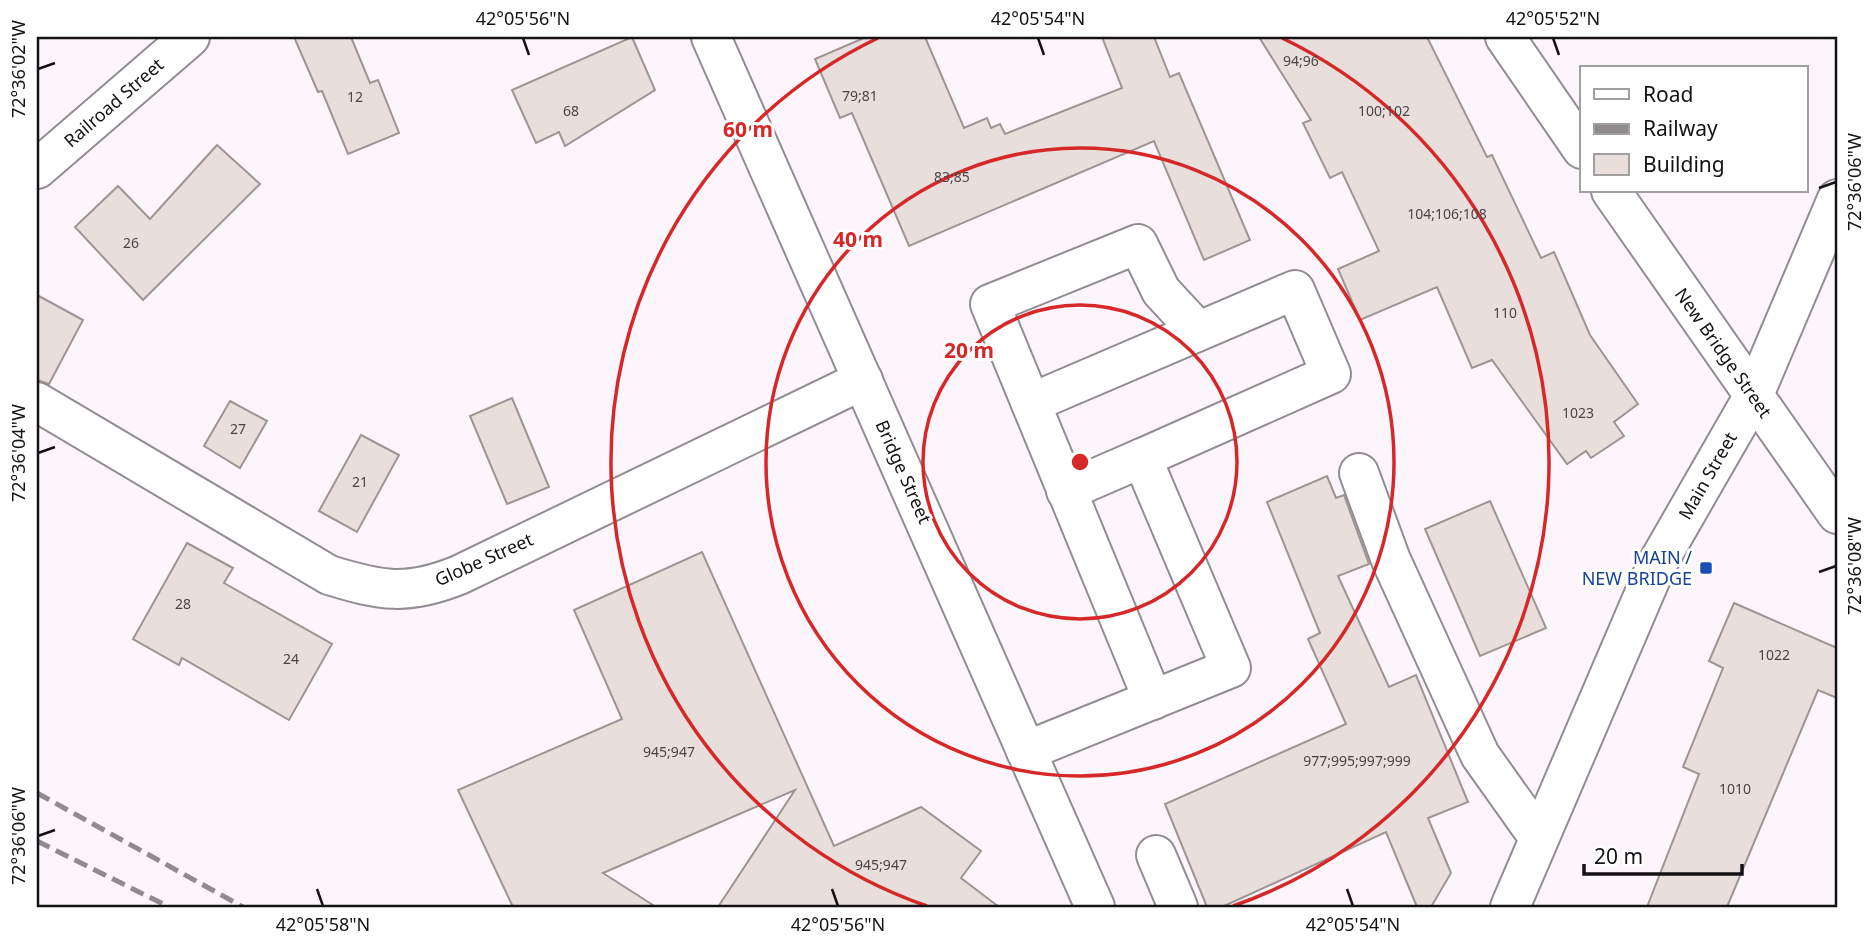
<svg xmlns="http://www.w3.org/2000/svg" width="1874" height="944" viewBox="0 0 1874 944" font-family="'Noto Sans',sans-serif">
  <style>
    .building { fill: #e8dfdd; stroke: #9e9593; stroke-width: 2 }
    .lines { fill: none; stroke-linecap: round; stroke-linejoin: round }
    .minor-casing { stroke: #928d93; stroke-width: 42 }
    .minor { stroke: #fff; stroke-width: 38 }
    .rail { stroke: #8f8b8f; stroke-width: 5; stroke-dasharray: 14 7; stroke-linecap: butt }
    .ticks { fill: none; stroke: #141214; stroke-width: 2.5 }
    .ring { fill: none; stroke: #d62828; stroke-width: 3.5 }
    .transit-dot { fill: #1a4fb4; stroke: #fff; stroke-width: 2.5 }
    .labels { text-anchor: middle; stroke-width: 6; stroke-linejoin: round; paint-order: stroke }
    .number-label { font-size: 14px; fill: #494546 }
    .street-label { font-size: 18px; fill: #141214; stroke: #fff }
    .transit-label { font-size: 18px; fill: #164399; stroke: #fff; text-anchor: end }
    .centre { fill: #d62828; stroke: #fff; stroke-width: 3.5 }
    .ring-label { font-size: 21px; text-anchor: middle; font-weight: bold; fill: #d62828; stroke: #fff; stroke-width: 6; stroke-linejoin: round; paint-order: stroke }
    .neatline { fill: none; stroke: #141214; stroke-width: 2.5 }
    .ticks-label { font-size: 18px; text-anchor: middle; fill: #141214 }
  </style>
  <rect width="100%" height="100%" fill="#fcf6fc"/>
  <!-- building -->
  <g class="building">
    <polygon points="294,37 351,37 370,83 378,80 399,133 348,154 322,91 318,92"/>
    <polygon points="632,37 655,90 565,146 559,132 536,143 512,90"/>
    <polygon points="866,37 925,37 964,128 987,118 991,128 1000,124 1005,134 1122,88 1102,37 1154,37 1170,77 1179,73 1250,240 1204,260 1154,141 909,246 852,113 840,118 815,59"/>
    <polygon points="1259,37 1427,37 1487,157 1492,155 1541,258 1554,252 1590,335 1638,404 1614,422 1624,436 1591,458 1586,451 1567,464 1492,360 1472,368 1437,287 1360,320 1338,269 1379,251 1342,172 1330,178 1303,123 1311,120"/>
    <polygon points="217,145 260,184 143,300 75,227 118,186 150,219"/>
    <polygon points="37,295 83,320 49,384 37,380"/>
    <polygon points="512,398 549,487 507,504 470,416"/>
    <polygon points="230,401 267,421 240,468 204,446"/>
    <polygon points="361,435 399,455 357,532 319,511"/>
    <polygon points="1327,476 1336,498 1344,495 1369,564 1338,576 1389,687 1416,675 1468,802 1428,818 1451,873 1431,907 1417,907 1386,832 1222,907 1207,907 1165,804 1346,724 1308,639 1320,633 1267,502"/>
    <polygon points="1490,501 1546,628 1480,656 1425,529"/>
    <polygon points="187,543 233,568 224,583 332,644 289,720 182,658 179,665 133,639"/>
    <polygon points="702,552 834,846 921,807 981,851 961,878 999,907 718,907 795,790 603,873 656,907 513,907 458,790 622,719 574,610"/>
    <polygon points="1734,603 1837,648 1837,698 1818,690 1727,907 1647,907 1699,774 1683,767 1723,668 1709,661"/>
  </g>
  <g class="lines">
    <!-- minor casing -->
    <g class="minor-casing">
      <g id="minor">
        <polyline points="711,37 1095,907"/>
        <polyline points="1505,37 1582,149"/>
        <polyline points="37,169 190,37"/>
        <polyline points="1611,191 1837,514"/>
        <path d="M37 402 329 575C381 591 407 596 459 575L863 380"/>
        <polyline points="1359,473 1391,560 1480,755 1539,838"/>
        <polyline points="1066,491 1142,458"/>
        <polyline points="1153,700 990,304 1138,244 1161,291 1198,331"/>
        <polyline points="1026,751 1231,668 1142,458 1331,374 1295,290 1031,403"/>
        <polyline points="1156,855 1178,907"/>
        <polyline points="1510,907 1657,564 1753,397 1837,199"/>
      </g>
    </g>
    <!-- minor -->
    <use href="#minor" class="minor"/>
    <!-- rail -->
    <g class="rail">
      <polyline points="37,793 243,907"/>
      <polyline points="37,841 169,907"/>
    </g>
  </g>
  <!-- ticks -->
  <path class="ticks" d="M523 38 529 55M1038 38 1044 55M1553 38 1559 55M38 69 55 63M1819 188 1836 182M38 453 55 447M1819 572 1836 566M38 836 55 830M317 889 323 906M832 889 838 906M1347 889 1353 906"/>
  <!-- distance rings -->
  <g class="ring">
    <circle cx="1080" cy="462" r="157"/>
    <circle cx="1080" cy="462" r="314"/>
    <path d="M927 906A470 470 0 0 1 878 38M1282 38A470 470 0 0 1 1233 906"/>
  </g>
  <!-- markers -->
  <rect class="transit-dot" x="1699" y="561" width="14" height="14" rx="3.5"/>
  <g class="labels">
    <!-- number labels -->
    <g class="number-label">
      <text x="1301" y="66">94;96</text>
      <text x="860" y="101">79;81</text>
      <text x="355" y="102">12</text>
      <text x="571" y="116">68</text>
      <text x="1384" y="116">100;102</text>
      <text x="952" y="182">83;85</text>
      <text x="1447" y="219">104;106;108</text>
      <text x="131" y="248">26</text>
      <text x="1505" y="318">110</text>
      <text x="1578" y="418">1023</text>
      <text x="238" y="434">27</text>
      <text x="360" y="487">21</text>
      <text x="183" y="609">28</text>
      <text x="1774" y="660">1022</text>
      <text x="291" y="664">24</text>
      <text x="669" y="757">945;947</text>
      <text x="1357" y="766">977;995;997;999</text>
      <text x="1735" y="794">1010</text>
      <text x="881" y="870">945;947</text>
    </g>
    <!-- street labels -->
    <g class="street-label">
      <text transform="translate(114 103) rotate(-41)" y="6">Railroad Street</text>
      <text transform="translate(1723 353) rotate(55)" y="6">New Bridge Street</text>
      <text transform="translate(903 472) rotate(66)" y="6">Bridge Street</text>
      <text transform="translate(1708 476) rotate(-60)" y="6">Main Street</text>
      <text transform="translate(484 560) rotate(-24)" y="6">Globe Street</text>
    </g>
    <!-- transit labels -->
    <g class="transit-label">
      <text x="1692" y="564">MAIN /<tspan x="1692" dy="21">NEW BRIDGE</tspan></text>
    </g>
  </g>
  <circle cx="1080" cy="462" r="10" class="centre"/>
  <g class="ring-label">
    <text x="748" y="137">60 m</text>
    <text x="858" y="247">40 m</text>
    <text x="969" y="358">20 m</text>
  </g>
  <!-- border -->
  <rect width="1874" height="944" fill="none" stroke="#ffffff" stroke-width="77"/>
  <!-- legend -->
  <rect x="1580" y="66" width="228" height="126" fill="#ffffff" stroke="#a1a0a1" stroke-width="2"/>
  <rect x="1594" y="89" width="35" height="10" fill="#ffffff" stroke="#a1a0a1" stroke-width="2"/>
  <text x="1643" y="102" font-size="21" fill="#141214">Road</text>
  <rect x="1594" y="124" width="35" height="10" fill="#8f8b8f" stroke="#a1a0a1" stroke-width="2"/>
  <text x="1643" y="136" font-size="21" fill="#141214">Railway</text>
  <rect x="1594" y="154" width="35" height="21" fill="#e8dfdd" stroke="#a1a0a1" stroke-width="2"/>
  <text x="1643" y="172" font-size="21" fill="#141214">Building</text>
  <!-- scale -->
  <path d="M1584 864v10h158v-10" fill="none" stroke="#141214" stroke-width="3.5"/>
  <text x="1594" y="864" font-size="21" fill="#141214" stroke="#ffffff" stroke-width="5" paint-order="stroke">20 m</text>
  <rect x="38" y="38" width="1798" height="868" class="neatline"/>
  <g class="ticks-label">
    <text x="523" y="25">42°05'56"N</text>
    <text x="1038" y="25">42°05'54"N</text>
    <text x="1553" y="25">42°05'52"N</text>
    <text transform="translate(19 69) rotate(-90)" y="6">72°36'02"W</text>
    <text transform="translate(1855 182) rotate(-90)" y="6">72°36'06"W</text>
    <text transform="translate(19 453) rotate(-90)" y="6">72°36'04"W</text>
    <text transform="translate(1855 566) rotate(-90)" y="6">72°36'08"W</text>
    <text transform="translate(19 836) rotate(-90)" y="6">72°36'06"W</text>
    <text x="323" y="931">42°05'58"N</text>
    <text x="838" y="931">42°05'56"N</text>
    <text x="1353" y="931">42°05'54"N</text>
  </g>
</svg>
